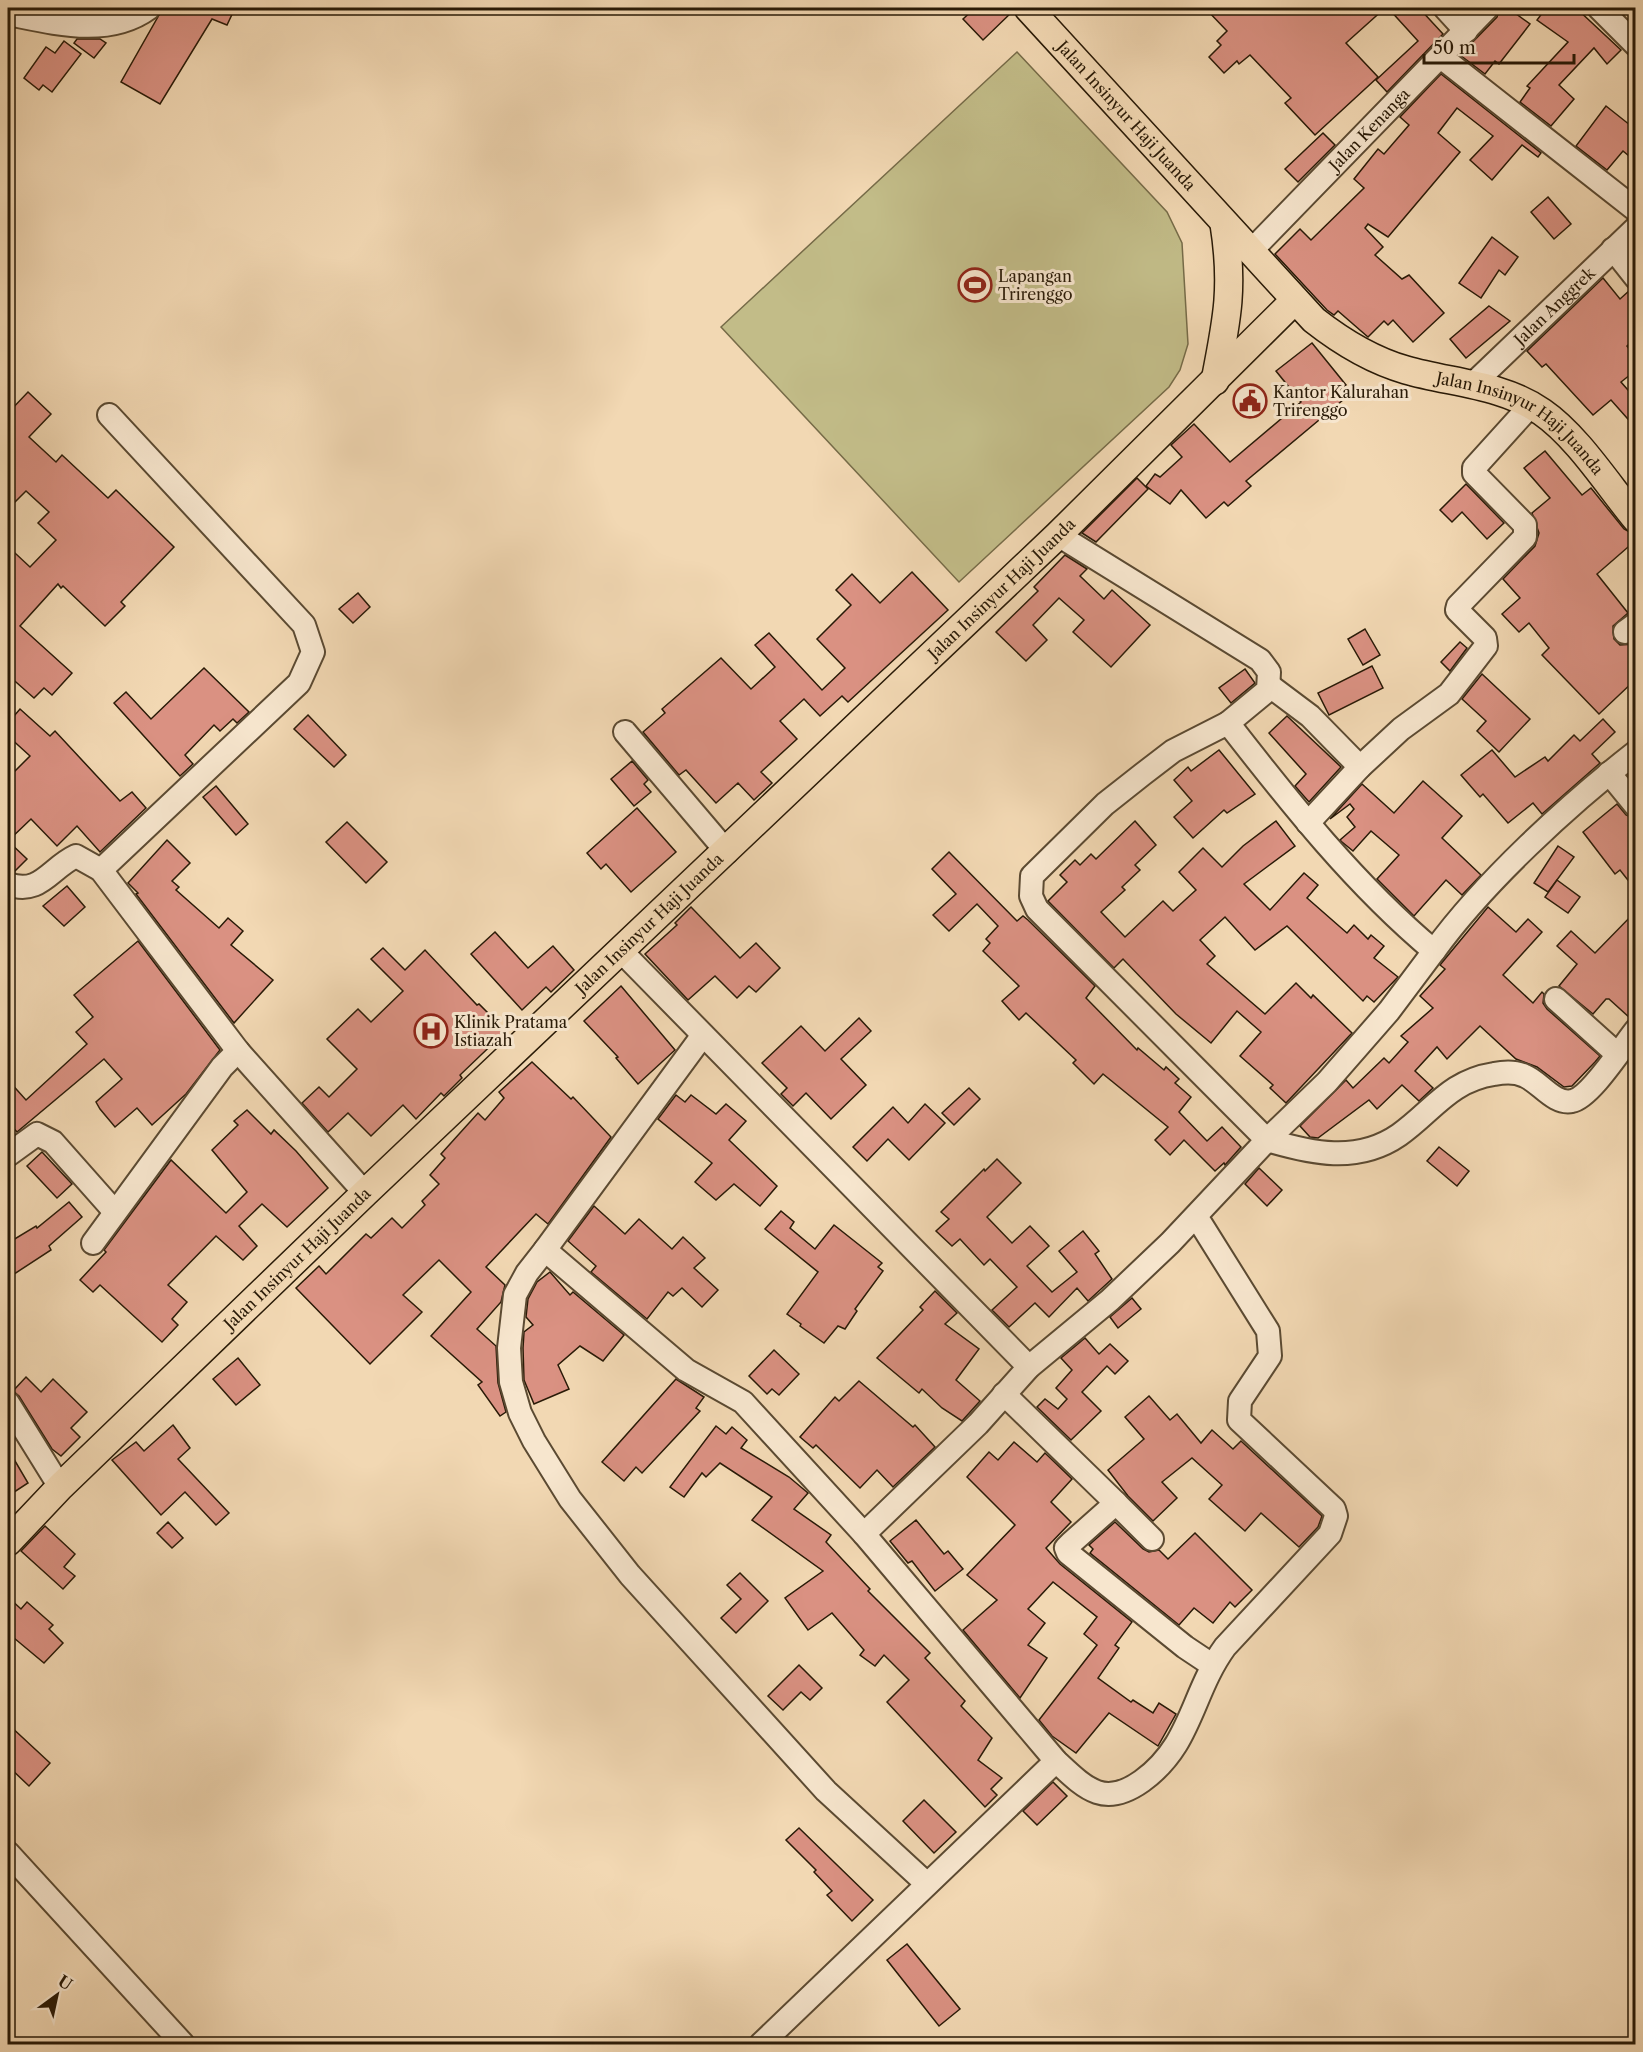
<svg xmlns="http://www.w3.org/2000/svg" width="1643" height="2052" viewBox="0 0 1643 2052" font-family="'Libre Caslon Text',serif">
  <style>
    .green { fill: #c2bc88; stroke: #766b48; stroke-width: 1.5 }
    .building { fill: #da9182; stroke: #291a07; stroke-width: 1.5 }
    .lines { fill: none; stroke-linecap: round; stroke-linejoin: round }
    .minor-casing { stroke: #5b4a32; stroke-width: 26 }
    .major-casing { stroke: #291a07; stroke-width: 30 }
    .minor { stroke: #f7e6ce; stroke-width: 22 }
    .major { stroke: #f2d8b3; stroke-width: 27 }
    .labels { text-anchor: middle; stroke-width: 6; stroke-linejoin: round; paint-order: stroke }
    .street-label { font-size: 16px; fill: #291a07; stroke: #f7e6ce }
    .poi-label { font-size: 16px; fill: #291a07; stroke: #f7e6ce; text-anchor: start }
  </style>
  <rect width="100%" height="100%" fill="#f2d8b3"/>
  <filter id="stains"><feTurbulence type="fractalNoise" baseFrequency=".00333" numOctaves="4"/><feColorMatrix values="0 0 0 0 .2 0 0 0 0 .09 0 0 0 0 .02 0 0 0 .5 -.17"/></filter>
  <radialGradient id="worn" r=".72"><stop offset=".6" stop-color="#630" stop-opacity="0"/><stop offset="1" stop-color="#630" stop-opacity=".3"/></radialGradient>
  <!-- green -->
  <polygon class="green" points="1017,52 1167,212 1182,243 1188,344 1180,370 1169,387 959,582 721,327"/>
  <!-- building -->
  <g class="building">
    <polygon points="163,8 235,8 227,25 212,19 160,104 121,82"/>
    <polygon points="975,8 1013,8 1013,11 983,40 963,19"/>
    <polygon points="1205,8 1385,8 1346,43 1378,77 1315,135 1285,103 1291,98 1250,55 1239,64 1237,61 1224,73 1209,57 1221,45 1217,41 1227,31"/>
    <polygon points="1388,8 1419,8 1443,34 1387,92 1376,80 1418,41"/>
    <polygon points="1500,8 1508,8 1530,24 1499,64 1495,61 1485,74 1460,55 1497,17"/>
    <polygon points="1546,8 1576,8 1621,50 1607,64 1594,48 1559,85 1574,99 1551,126 1520,102 1530,88 1527,86 1568,42 1537,20"/>
    <polygon points="77,39 100,39 106,43 94,58 74,43"/>
    <polygon points="64,41 81,54 52,92 43,85 39,90 24,78 46,47 55,53"/>
    <polygon points="1441,74 1541,153 1538,157 1522,145 1492,180 1470,160 1493,136 1457,108 1438,133 1460,152 1388,237 1368,224 1365,228 1383,247 1375,255 1402,279 1409,275 1444,313 1413,342 1393,320 1388,325 1384,321 1368,337 1338,311 1334,315 1327,310 1275,254 1300,229 1311,240 1364,188 1354,179 1378,149 1384,154 1409,125 1400,117"/>
    <polygon points="1606,106 1635,129 1635,148 1629,156 1623,151 1607,170 1576,146"/>
    <polygon points="1323,133 1335,145 1298,182 1285,169"/>
    <polygon points="1548,197 1571,224 1554,239 1531,212"/>
    <polygon points="1492,237 1518,257 1505,275 1499,270 1481,298 1459,283"/>
    <polygon points="1603,278 1620,299 1630,290 1635,291 1635,338 1627,346 1635,357 1635,371 1621,382 1635,398 1635,427 1611,400 1593,415 1546,364 1542,367 1527,351"/>
    <polygon points="1489,306 1510,321 1466,358 1450,339"/>
    <polygon points="1312,343 1346,385 1337,392 1343,400 1246,481 1251,486 1228,506 1224,502 1206,518 1181,490 1170,504 1146,486 1155,474 1160,477 1182,457 1171,445 1194,424 1230,462 1301,402 1276,371"/>
    <polygon points="28,392 51,414 29,437 56,462 62,455 108,498 116,490 174,547 121,602 125,606 105,626 63,586 61,588 58,584 20,626 72,673 52,695 44,688 34,698 8,675 8,562 15,553 30,567 56,540 38,523 49,512 26,491 8,509 8,413"/>
    <polygon points="1545,451 1582,495 1591,488 1624,529 1635,535 1635,541 1597,574 1628,613 1613,626 1614,639 1620,645 1635,644 1635,680 1599,714 1542,655 1549,648 1529,623 1519,632 1502,614 1520,598 1503,579 1535,546 1539,533 1532,513 1550,498 1524,468"/>
    <polygon points="1137,478 1148,489 1096,542 1082,533"/>
    <polygon points="1466,484 1504,523 1487,539 1462,512 1452,522 1440,510"/>
    <polygon points="1065,555 1087,569 1080,576 1104,599 1112,590 1150,625 1111,667 1073,632 1084,620 1059,598 1033,625 1047,640 1026,661 996,632 1038,591 1034,587"/>
    <polygon points="912,572 948,610 848,702 842,696 820,716 804,699 780,721 797,739 761,772 772,783 754,800 738,783 716,803 686,770 679,775 643,732 665,713 662,709 721,658 751,689 775,667 755,645 769,633 822,690 845,668 817,639 851,605 836,590 852,574 880,603"/>
    <polygon points="358,593 370,607 353,623 339,609"/>
    <polygon points="1365,629 1380,655 1363,665 1348,639"/>
    <polygon points="1460,642 1467,648 1450,671 1441,662"/>
    <polygon points="1372,666 1383,688 1329,715 1318,693"/>
    <polygon points="204,668 249,712 237,723 233,719 220,731 214,725 185,755 193,764 180,776 114,703 126,692 151,719"/>
    <polygon points="1245,669 1255,683 1231,703 1219,688"/>
    <polygon points="1482,674 1530,719 1499,752 1477,731 1486,721 1462,699"/>
    <polygon points="20,709 50,736 55,731 120,801 132,792 146,808 100,852 77,826 57,846 31,819 8,841 27,859 14,872 8,871 8,778 30,756 8,736 8,723"/>
    <polygon points="308,715 346,755 334,767 294,729"/>
    <polygon points="1287,716 1341,767 1309,802 1295,786 1306,774 1269,733"/>
    <polygon points="1603,719 1615,732 1592,754 1600,763 1542,814 1533,803 1508,823 1483,794 1480,797 1461,775 1492,750 1515,777 1545,757 1548,761 1574,735 1580,741"/>
    <polygon points="1219,750 1255,794 1227,813 1224,810 1193,838 1174,817 1192,801 1174,780 1188,767 1191,771"/>
    <polygon points="632,761 648,780 644,784 651,792 634,806 611,779"/>
    <polygon points="1423,781 1462,816 1442,838 1481,875 1462,895 1446,880 1414,916 1377,879 1399,855 1371,831 1353,851 1342,842 1340,840 1355,827 1347,817 1354,809 1350,804 1330,819 1362,784 1394,813"/>
    <polygon points="216,786 248,824 236,835 203,797"/>
    <polygon points="1617,804 1626,815 1635,819 1635,889 1620,870 1615,874 1583,832"/>
    <polygon points="637,808 676,852 631,892 606,864 601,869 587,853"/>
    <polygon points="1135,821 1156,845 1135,865 1140,870 1122,887 1125,890 1101,912 1125,937 1163,901 1173,911 1196,890 1179,872 1203,848 1222,867 1243,846 1276,821 1295,846 1244,884 1270,910 1304,873 1318,885 1307,898 1347,933 1354,925 1368,939 1371,935 1384,946 1374,958 1398,977 1374,1002 1367,996 1363,1001 1287,926 1255,950 1225,917 1200,940 1215,956 1207,964 1265,1014 1296,983 1311,998 1313,995 1352,1033 1286,1103 1270,1088 1273,1085 1240,1056 1261,1032 1237,1011 1211,1043 1176,1014 1123,959 1114,968 1048,901 1067,882 1060,875 1075,860 1080,865 1091,854 1096,859"/>
    <polygon points="347,822 387,862 366,883 326,842"/>
    <polygon points="167,840 190,863 172,881 179,887 176,890 219,928 228,918 243,931 231,945 273,980 234,1023 136,894 138,893 128,883"/>
    <polygon points="1558,846 1574,857 1548,892 1534,883"/>
    <polygon points="949,852 1017,921 1023,916 1028,920 1095,986 1086,998 1137,1050 1138,1048 1164,1070 1166,1067 1179,1079 1175,1083 1191,1097 1179,1112 1207,1141 1222,1127 1241,1147 1225,1165 1224,1163 1215,1171 1184,1140 1170,1155 1155,1140 1168,1127 1103,1074 1094,1084 1073,1063 1076,1060 1026,1013 1019,1020 1002,1001 1019,986 983,951 990,943 986,939 998,926 977,904 949,931 933,915 956,894 932,869"/>
    <polygon points="1557,880 1580,897 1568,913 1545,897"/>
    <polygon points="67,886 85,907 64,926 43,906"/>
    <polygon points="691,907 740,958 756,943 780,968 756,992 749,986 737,998 715,976 688,1000 645,954 677,925 675,923"/>
    <polygon points="1488,907 1516,932 1528,919 1542,932 1503,975 1533,1003 1542,992 1544,994 1543,1003 1547,1009 1600,1056 1595,1062 1572,1086 1564,1087 1537,1067 1516,1059 1480,1026 1447,1059 1437,1047 1415,1071 1433,1088 1419,1101 1402,1085 1377,1109 1369,1100 1318,1138 1310,1137 1300,1126 1346,1080 1353,1088 1384,1058 1389,1063 1408,1042 1401,1036 1433,1008 1420,996 1445,969 1440,965"/>
    <polygon points="1635,912 1635,1017 1630,1018 1609,999 1606,999 1593,1014 1559,986 1577,964 1557,946 1571,931 1595,953"/>
    <polygon points="495,932 528,968 553,946 574,970 551,992 546,987 522,1010 471,954"/>
    <polygon points="138,941 220,1050 186,1094 152,1125 137,1108 115,1127 100,1109 96,1102 122,1079 104,1059 17,1132 8,1122 8,1080 26,1100 87,1044 76,1032 93,1017 74,995"/>
    <polygon points="383,948 405,970 425,950 477,1005 479,1004 504,1029 504,1033 460,1075 462,1078 444,1096 441,1093 416,1119 403,1105 371,1136 348,1113 328,1132 302,1103 319,1087 329,1097 357,1069 327,1039 358,1009 371,1022 403,991 371,959"/>
    <polygon points="621,986 675,1050 638,1084 616,1058 618,1057 584,1021"/>
    <polygon points="859,1018 871,1031 841,1059 866,1085 831,1119 806,1093 793,1106 781,1094 787,1088 762,1063 801,1026 825,1051"/>
    <polygon points="532,1062 571,1099 573,1097 611,1137 548,1224 536,1214 486,1267 505,1285 501,1302 477,1329 496,1346 498,1383 506,1412 500,1416 478,1385 482,1382 431,1336 471,1292 439,1260 403,1295 422,1312 370,1364 296,1288 319,1266 326,1274 366,1234 371,1238 392,1218 402,1228 425,1205 422,1201 439,1184 430,1175 445,1158 441,1154 478,1113 485,1120 504,1098 499,1092"/>
    <polygon points="969,1088 980,1099 954,1125 942,1113"/>
    <polygon points="676,1095 685,1102 691,1095 716,1114 726,1104 746,1121 729,1140 777,1186 760,1206 734,1184 716,1200 695,1182 712,1163 658,1119"/>
    <polygon points="925,1104 945,1123 909,1160 888,1139 867,1161 853,1147 893,1107 908,1123"/>
    <polygon points="247,1110 271,1134 274,1130 296,1151 328,1188 287,1227 262,1204 239,1226 257,1246 243,1260 216,1236 168,1285 187,1302 172,1319 178,1325 162,1342 100,1285 93,1292 80,1280 106,1252 104,1250 171,1160 226,1213 247,1192 212,1150 238,1125 234,1121"/>
    <polygon points="1439,1147 1469,1171 1457,1186 1427,1161"/>
    <polygon points="42,1152 72,1184 57,1198 27,1166"/>
    <polygon points="997,1159 1021,1183 987,1217 1012,1243 1030,1226 1049,1246 1027,1266 1052,1292 1077,1272 1059,1251 1083,1231 1099,1251 1095,1254 1112,1279 1088,1301 1077,1288 1049,1317 1035,1303 1009,1327 992,1310 1017,1287 990,1259 984,1265 960,1239 952,1246 936,1231 949,1219 941,1212 984,1169 985,1171"/>
    <polygon points="1259,1168 1282,1190 1267,1206 1245,1184"/>
    <polygon points="69,1202 82,1217 49,1246 51,1250 8,1278 8,1243 36,1226 37,1228"/>
    <polygon points="594,1206 625,1234 639,1219 672,1249 683,1237 705,1258 694,1268 718,1290 702,1307 682,1288 673,1296 668,1292 647,1319 591,1272 596,1266 568,1241"/>
    <polygon points="781,1211 794,1222 790,1228 815,1249 834,1225 882,1263 878,1267 883,1271 855,1309 857,1311 845,1329 838,1326 824,1343 800,1326 801,1324 787,1314 818,1272 765,1229"/>
    <polygon points="550,1272 570,1295 573,1292 624,1335 603,1361 580,1346 558,1365 569,1389 534,1404 524,1380 523,1348 524,1332 533,1325 526,1317 528,1299 537,1282"/>
    <polygon points="935,1291 957,1313 945,1324 979,1349 956,1380 980,1401 962,1421 942,1408 922,1389 919,1393 877,1358 923,1310 920,1307"/>
    <polygon points="1132,1298 1141,1309 1118,1328 1110,1317"/>
    <polygon points="1085,1338 1099,1354 1110,1344 1128,1361 1115,1374 1107,1366 1082,1392 1101,1411 1071,1440 1037,1407 1045,1399 1058,1409 1067,1399 1056,1388 1072,1370 1061,1358"/>
    <polygon points="774,1350 799,1374 779,1395 772,1389 767,1394 749,1376"/>
    <polygon points="238,1358 260,1385 236,1405 213,1379"/>
    <polygon points="26,1377 41,1392 53,1379 87,1412 71,1428 80,1437 61,1456 52,1449 19,1396 13,1391"/>
    <polygon points="676,1379 704,1397 696,1408 700,1411 642,1473 636,1467 624,1481 602,1462"/>
    <polygon points="859,1381 913,1427 915,1425 935,1447 893,1487 877,1470 860,1488 816,1445 813,1448 800,1437 835,1397 839,1401"/>
    <polygon points="1149,1396 1170,1420 1177,1414 1201,1443 1212,1430 1233,1449 1241,1441 1322,1516 1318,1527 1299,1547 1261,1513 1245,1531 1209,1499 1222,1485 1192,1458 1162,1482 1177,1498 1153,1521 1128,1496 1108,1470 1144,1439 1125,1417"/>
    <polygon points="173,1425 190,1448 178,1459 229,1513 216,1525 185,1492 161,1515 112,1460 136,1442 144,1451"/>
    <polygon points="716,1426 726,1434 732,1427 747,1440 741,1448 789,1477 808,1493 794,1509 831,1535 826,1542 870,1589 868,1591 930,1653 925,1658 965,1701 961,1706 992,1738 978,1760 1002,1778 991,1789 997,1795 985,1807 887,1702 909,1680 884,1655 875,1666 860,1655 864,1650 832,1613 808,1630 785,1598 823,1571 752,1520 772,1497 720,1463 706,1477 702,1473 684,1497 670,1487"/>
    <polygon points="1014,1442 1037,1462 1045,1453 1072,1479 1051,1502 1071,1522 1046,1548 1060,1564 1132,1622 1115,1645 1119,1648 1098,1678 1131,1702 1133,1700 1153,1713 1159,1703 1176,1714 1158,1746 1109,1713 1076,1753 1052,1736 1039,1720 1097,1645 1084,1634 1097,1617 1053,1582 1028,1609 1045,1623 1028,1645 1047,1658 1020,1698 963,1630 997,1600 967,1575 1015,1525 967,1477 989,1452 998,1460"/>
    <polygon points="8,1449 28,1483 8,1496"/>
    <polygon points="916,1520 944,1554 948,1551 963,1569 935,1591 912,1561 908,1563 890,1541"/>
    <polygon points="168,1522 183,1538 172,1548 157,1533"/>
    <polygon points="1115,1522 1143,1549 1149,1552 1159,1550 1168,1559 1195,1533 1252,1590 1235,1607 1230,1602 1213,1623 1194,1608 1179,1625 1090,1553 1093,1549 1089,1545"/>
    <polygon points="45,1526 75,1554 64,1567 75,1576 63,1589 21,1551"/>
    <polygon points="740,1573 768,1601 736,1633 721,1618 741,1599 727,1585"/>
    <polygon points="8,1597 21,1609 27,1602 53,1625 49,1629 63,1643 44,1663 8,1633"/>
    <polygon points="799,1665 822,1688 810,1700 801,1692 783,1710 768,1696"/>
    <polygon points="8,1724 50,1763 29,1786 8,1766"/>
    <polygon points="1053,1782 1067,1796 1037,1825 1023,1811"/>
    <polygon points="924,1800 956,1832 934,1853 903,1821"/>
    <polygon points="799,1828 873,1900 852,1921 827,1895 832,1891 814,1872 816,1870 786,1840"/>
    <polygon points="907,1944 960,2009 939,2026 887,1960"/>
  </g>
  <g class="lines">
    <!-- minor casing -->
    <g class="minor-casing">
      <g id="minor">
        <polyline points="1445,8 1466,31"/>
        <polyline points="1599,8 1636,45"/>
        <path d="M8 14C54 23 108 38 149 8"/>
        <polyline points="1441,57 1636,210"/>
        <polyline points="1613,249 1636,278"/>
        <path id="s1" d="M1250 252 1487 8"/>
        <path id="s2" d="M1472 385 1636 228"/>
        <path d="M1058 535 1260 660 1269 672 1268 690 1228 723C1291 804 1355 885 1434 951 1484 882 1568 805 1636 752"/>
        <polyline points="1625,632 1636,624"/>
        <polyline points="1270,686 1310,716 1360,767"/>
        <path d="M1228 723 1173 751 1143 774 1105 804 1032 876 1031 896 1037 909 1267 1140C1311 1153 1357 1164 1399 1135 1433 1111 1449 1081 1494 1074 1504 1072 1515 1071 1525 1076 1540 1082 1554 1105 1572 1101 1590 1098 1623 1046 1636 1030"/>
        <polyline points="625,732 727,852"/>
        <polyline points="1609,773 1636,806"/>
        <polyline points="1308,823 1360,767 1401,729 1449,694 1486,646 1485,638 1457,610 1458,606 1525,537 1525,525 1474,473 1474,468 1531,405"/>
        <polyline points="101,870 299,683 313,652 304,625 109,415"/>
        <path d="M8 884C40 896 50 868 76 856L101 870 238 1051 365 1193"/>
        <polyline points="622,952 1029,1367"/>
        <polyline points="1556,999 1617,1054"/>
        <polyline points="703,1035 545,1250 686,1370 743,1402 864,1534"/>
        <polyline points="8,1155 37,1134 53,1142 115,1212"/>
        <path d="M1196 1216 1268 1331 1270 1356 1240 1401 1239 1420 1334 1509 1336 1516 1330 1534 1225 1647C1191 1694 1192 1745 1142 1781 1104 1808 1086 1789 1056 1761L864 1534 978 1424 1029 1367 1110 1300 1170 1243 1267 1140 1327 1082 1389 1011 1434 951"/>
        <polyline points="93,1243 222,1067 238,1051"/>
        <polyline points="545,1250 527,1273 515,1295 509,1348 511,1382 520,1413 534,1441 570,1499 630,1575 826,1791 927,1884"/>
        <polyline points="1004,1394 1116,1503 1071,1543 1066,1548 1068,1553 1185,1647 1212,1665"/>
        <polyline points="8,1403 60,1487"/>
        <polyline points="1116,1503 1152,1539"/>
        <polyline points="8,1853 183,2044"/>
        <polyline points="761,2044 1056,1761"/>
      </g>
    </g>
    <!-- major casing -->
    <g class="major-casing">
      <g id="major">
        <path id="s3" d="M1028 8 1314 320C1342 342 1371 360 1406 370 1451 383 1502 384 1542 412 1577 436 1608 485 1636 519"/>
        <path d="M1215 381C1227 320 1234 287 1224 224"/>
        <path id="s4" d="M8 1542 60 1487 365 1193 1058 535 1295 300"/>
      </g>
    </g>
    <!-- minor -->
    <use href="#minor" class="minor"/>
    <!-- major -->
    <use href="#major" class="major"/>
  </g>
  <!-- icons -->
  <defs>
    <g id="stadium-ring" transform="scale(1.725)"><circle r="9.5" fill="#f7e6ce" stroke="#8f2418" stroke-width="1.5"/><path d="M0-5a6.5 5 0 1 0 0 10a6.5 5 0 1 0 0-10ZM-3.5-1.8h7v3.6h-7Z" fill="#8f2418"/></g>
    <g id="civic-ring" transform="scale(1.725)"><circle r="9.5" fill="#f7e6ce" stroke="#8f2418" stroke-width="1.5"/><path d="M-.6-6.5H3V-4.5H.6V-3L4-1V1h2V6H-6V1h2V-1L-.6-3ZM-1.2 2.5V6h2.4V2.5Z" fill="#8f2418"/></g>
    <g id="hospital-ring" transform="scale(1.725)"><circle r="9.5" fill="#f7e6ce" stroke="#8f2418" stroke-width="1.5"/><path d="M-5-5h3v3.5h4V-5h3V5h-3V1.5h-4V5h-3Z" fill="#8f2418"/></g>
  </defs>
  <g fill-rule="evenodd">
    <use href="#stadium-ring" x="975" y="285"/>
    <use href="#civic-ring" x="1250" y="401"/>
    <use href="#hospital-ring" x="431" y="1031"/>
  </g>
  <g class="labels">
    <!-- street labels -->
    <g class="street-label">
      <text dy="6" stroke="none"><textPath href="#s3" startOffset="146">Jalan Insinyur Haji Juanda</textPath></text>
      <text dy="6" stroke="none"><textPath href="#s1" startOffset="171">Jalan Kenanga</textPath></text>
      <text dy="6" stroke="none"><textPath href="#s2" startOffset="114">Jalan Anggrek</textPath></text>
      <text dy="6" stroke="none"><textPath href="#s3" startOffset="658">Jalan Insinyur Haji Juanda</textPath></text>
      <text dy="6" stroke="none"><textPath href="#s4" startOffset="1377">Jalan Insinyur Haji Juanda</textPath></text>
      <text dy="6" stroke="none"><textPath href="#s4" startOffset="891">Jalan Insinyur Haji Juanda</textPath></text>
      <text dy="6" stroke="none"><textPath href="#s4" startOffset="405">Jalan Insinyur Haji Juanda</textPath></text>
    </g>
    <!-- poi labels -->
    <g class="poi-label">
      <text x="998" y="282">Lapangan<tspan x="998" dy="18">Trirenggo</tspan></text>
      <text x="1273" y="398">Kantor Kalurahan<tspan x="1273" dy="18">Trirenggo</tspan></text>
      <text x="454" y="1028">Klinik Pratama<tspan x="454" dy="18">Istiazah</tspan></text>
    </g>
  </g>
  <!-- margin -->
  <rect width="1643" height="2052" fill="none" stroke="#f2d8b3" stroke-width="30"/>
  <rect x="9" y="9" width="1625" height="2034" fill="none" stroke="#291a07" stroke-width="3"/>
  <rect x="15" y="15" width="1613" height="2022" fill="none" stroke="#291a07" stroke-width="1.5"/>
  <!-- north arrow -->
  <g transform="translate(57 1995) rotate(33)" stroke="#f7e6ce" stroke-width="4.5" paint-order="stroke">
  <path d="M0-4.5L10 22L0 15L-10 22Z" fill="#291a07"/>
  <text y="-9" font-size="16" font-weight="bold" text-anchor="middle" fill="#291a07">U</text>
  </g>
  <!-- scale -->
  <path d="M1424 54v9h150v-9" fill="none" stroke="#291a07" stroke-width="3"/>
  <text x="1433" y="54" font-size="18" fill="#291a07" stroke="#f7e6ce" stroke-width="4.5" paint-order="stroke">50 m</text>
  <rect width="100%" height="100%" filter="url(#stains)"/>
  <rect width="100%" height="100%" fill="url(#worn)"/>
</svg>
